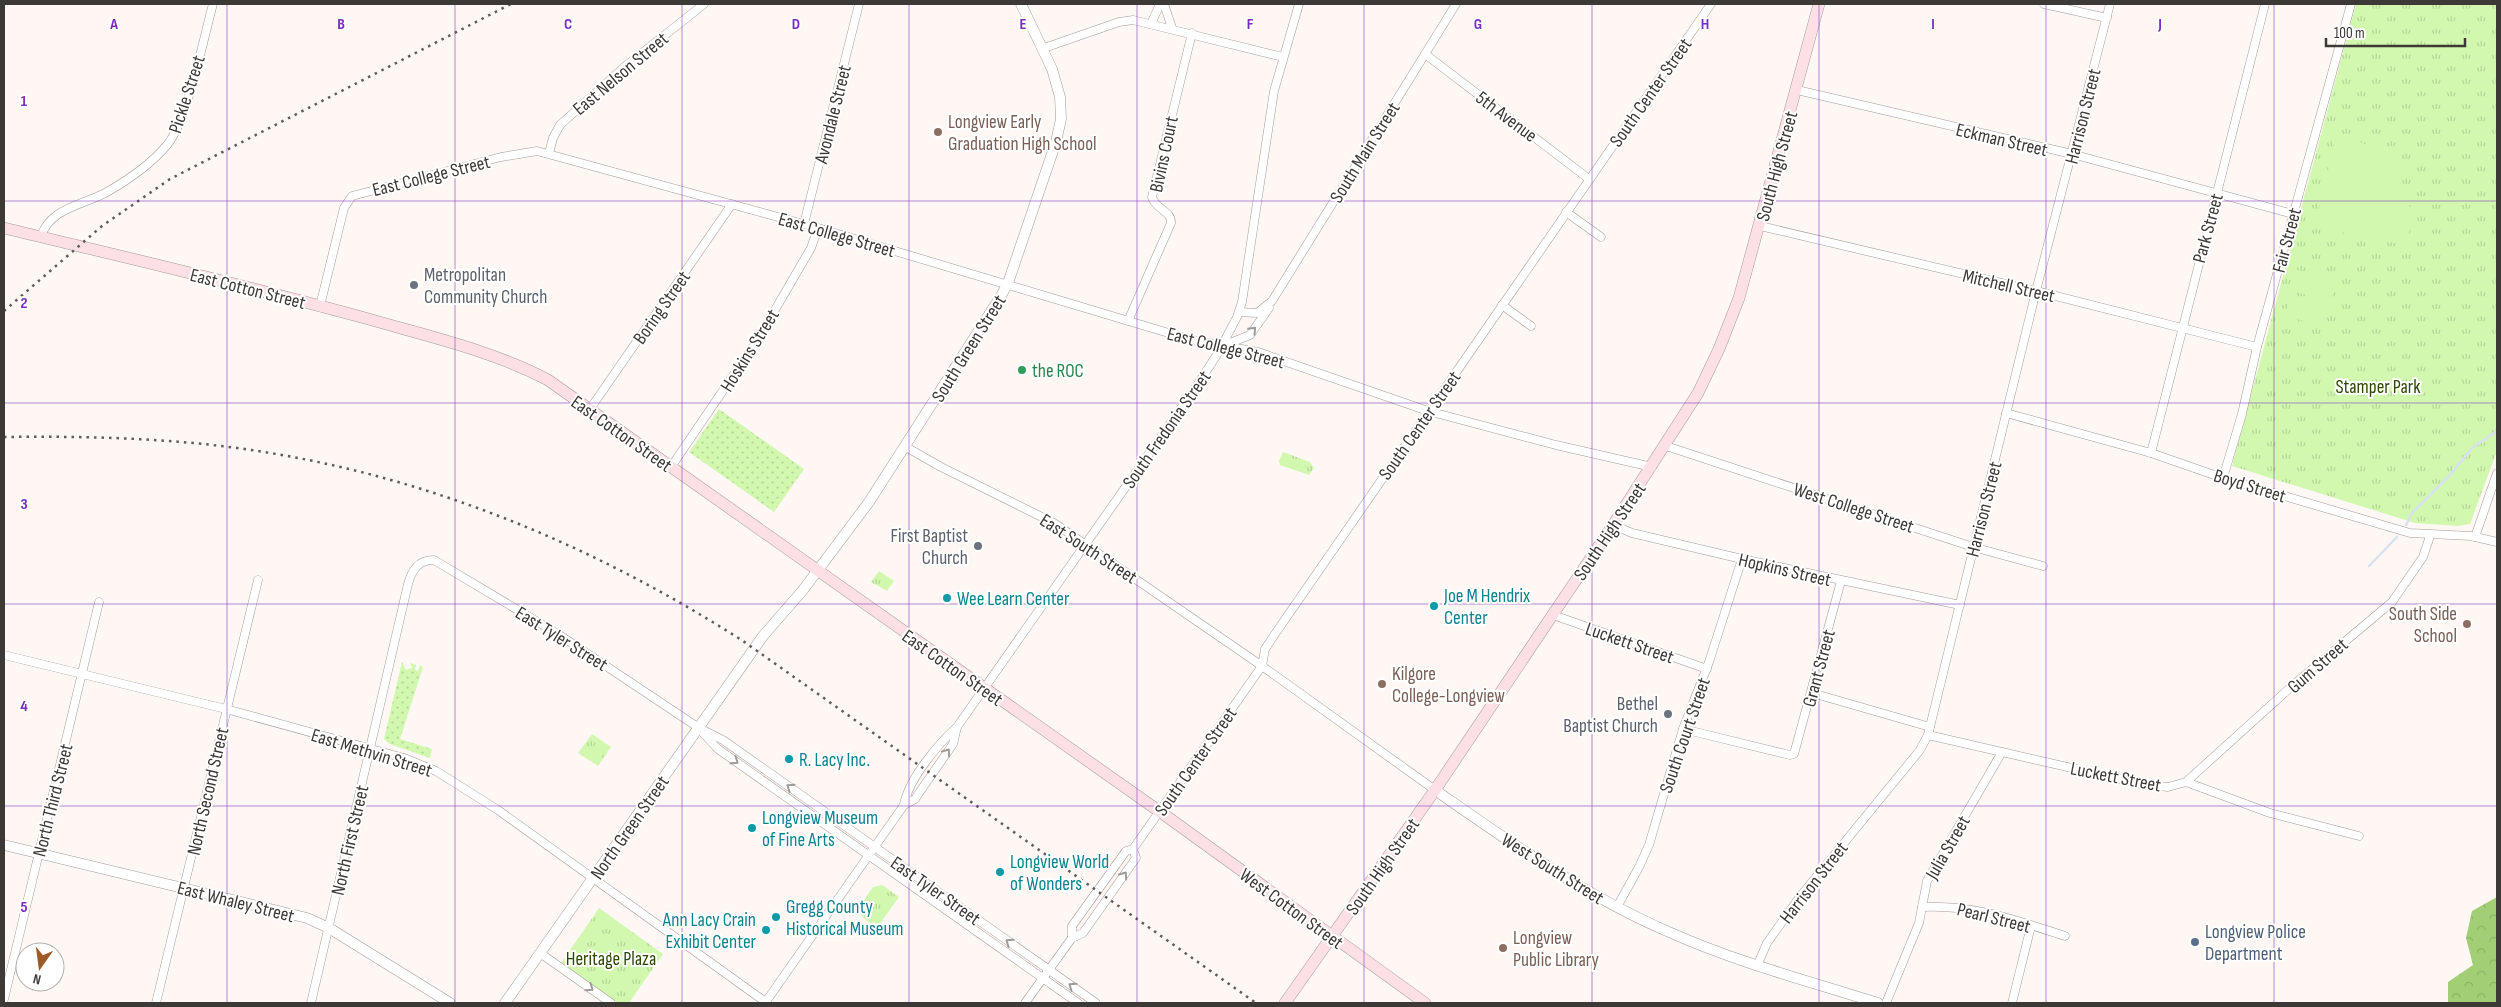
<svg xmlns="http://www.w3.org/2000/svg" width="2501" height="1007" viewBox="0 0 2501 1007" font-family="'Sofia Sans Condensed',sans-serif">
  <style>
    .grass { fill: url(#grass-tufts) }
    .forest { fill: url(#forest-crowns) }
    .garden { fill: url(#garden-dots) }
    .pitch { fill: #d2f8af }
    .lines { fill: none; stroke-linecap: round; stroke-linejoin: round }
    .stream { stroke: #d8e1f2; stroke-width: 2.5 }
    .minor-casing { stroke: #a49b98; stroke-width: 9 }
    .tertiary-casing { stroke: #a49b98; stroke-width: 11 }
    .secondary-casing { stroke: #a49b98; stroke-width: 12 }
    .minor { stroke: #fff; stroke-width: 8 }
    .tertiary { stroke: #fff; stroke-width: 10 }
    .secondary { stroke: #fce0e6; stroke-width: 11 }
    .rail { stroke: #605b59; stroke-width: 2.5; stroke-dasharray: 2.5 5; stroke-linecap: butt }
    .oneway { stroke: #9e9c9b }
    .grid { fill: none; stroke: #7b2cbf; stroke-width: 1; stroke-opacity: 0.55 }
    .education-dot { fill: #8d6e63; stroke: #fff; stroke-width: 2 }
    .worship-dot { fill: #6b7280; stroke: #fff; stroke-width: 2 }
    .leisure-dot { fill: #2e9e5b; stroke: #fff; stroke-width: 2 }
    .culture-dot { fill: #0f9aa8; stroke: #fff; stroke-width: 2 }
    .service-dot { fill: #5c6f8a; stroke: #fff; stroke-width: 2 }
    .labels { text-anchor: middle; stroke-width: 4; stroke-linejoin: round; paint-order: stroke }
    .street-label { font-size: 19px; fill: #3d3937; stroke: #fff }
    .education-label { font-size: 19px; fill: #785e54; stroke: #fff; text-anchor: start }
    .worship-label { font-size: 19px; fill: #5b616d; stroke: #fff; text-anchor: end }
    .leisure-label { font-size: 19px; fill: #27864d; stroke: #fff; text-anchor: start }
    .park-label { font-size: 19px; fill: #2c4704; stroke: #fff }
    .culture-label { font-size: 19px; fill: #0d838f; stroke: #fff; text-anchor: start }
    .service-label { font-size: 19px; fill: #4e5e75; stroke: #fff; text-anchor: start }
    .grid-label { font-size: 16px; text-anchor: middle; font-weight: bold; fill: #7b2cbf; stroke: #fff; stroke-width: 4; stroke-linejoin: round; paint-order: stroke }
  </style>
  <defs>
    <pattern id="grass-tufts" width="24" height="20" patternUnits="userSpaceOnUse" patternTransform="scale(1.25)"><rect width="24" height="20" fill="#d2f8af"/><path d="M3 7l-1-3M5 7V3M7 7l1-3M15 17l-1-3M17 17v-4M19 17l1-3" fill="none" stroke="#b5d597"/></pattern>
    <pattern id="forest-crowns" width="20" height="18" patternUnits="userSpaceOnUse" patternTransform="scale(1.25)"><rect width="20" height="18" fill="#a2cf75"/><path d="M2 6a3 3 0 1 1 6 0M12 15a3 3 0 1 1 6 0" fill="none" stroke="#8cb266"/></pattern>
    <pattern id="garden-dots" width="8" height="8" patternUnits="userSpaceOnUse" patternTransform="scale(1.25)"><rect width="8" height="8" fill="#d2f8af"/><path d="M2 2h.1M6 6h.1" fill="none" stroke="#b5d597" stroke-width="1.8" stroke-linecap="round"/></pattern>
  </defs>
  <rect width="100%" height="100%" fill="#fef7f4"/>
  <!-- grass -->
  <g class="grass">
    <polygon points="2356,4 2497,4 2497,451 2470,524 2457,526 2415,523 2232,466"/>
    <polygon points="1283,452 1310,462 1314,468 1309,475 1280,465 1279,461"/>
    <polygon points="879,571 894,581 887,591 871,582"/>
    <polygon points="592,734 611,747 598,766 578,753"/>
    <polygon points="882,885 899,897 879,925 873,922 871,924 856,911 873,887"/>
    <polygon points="599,908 663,954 629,1003 618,1003 561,963"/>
  </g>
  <!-- forest -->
  <polygon class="forest" points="2497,897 2497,1003 2448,1003 2448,982 2473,965 2466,938 2472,911"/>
  <!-- garden -->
  <g class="garden">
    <polygon points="719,409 804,469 774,512 689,452"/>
    <polygon points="402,662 406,670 412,668 410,663 416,665 415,670 418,671 420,665 423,667 400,739 432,749 430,758 390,744 384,739"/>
  </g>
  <!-- pitch -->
  <g class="pitch">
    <path d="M2344 137C2384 147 2403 167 2410 208 2412 221 2411 233 2404 245L2358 235 2357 237 2345 235V233L2320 227 2317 221 2323 183 2325 184 2335 139Z"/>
    <polygon points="2298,270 2336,281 2330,301 2292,291"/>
    <polygon points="2291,295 2329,306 2323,326 2285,316"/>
  </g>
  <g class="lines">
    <!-- stream -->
    <g class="stream">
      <polyline points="2406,525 2412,513 2449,476 2472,448 2497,431"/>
      <polyline points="2369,566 2397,537"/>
    </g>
    <!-- minor casing -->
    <g class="minor-casing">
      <g id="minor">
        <polyline points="1164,4 1172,28"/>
        <polyline points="2044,4 2107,18"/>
        <polyline points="1151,24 1160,4"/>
        <polyline points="1044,48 1119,22 1133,20 1283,57"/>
        <polyline points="1425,54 1589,179"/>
        <polyline points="1797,90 2072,154 2293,214"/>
        <polyline points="549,153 553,138 560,125 622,69 704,4"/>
        <polyline points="1566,212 1601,237"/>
        <polyline points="804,224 859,4"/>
        <polyline points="1760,226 2036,291 2257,347"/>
        <path d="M41 237C49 208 84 205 107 192 128 180 152 163 167 145 187 122 204 36 213 4"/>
        <polyline points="1502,305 1531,326"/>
        <polyline points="320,306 344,208 352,196 501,157 537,151 818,228 1192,340 1258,352 1428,411 1556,445 1652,467"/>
        <polyline points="1239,312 1257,313 1272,301 1456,4"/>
        <path d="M1128 321 1171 223C1172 211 1155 209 1152 197L1192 33"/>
        <polyline points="1225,345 1250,335 1269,308"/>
        <polyline points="590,409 732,204"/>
        <polyline points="2006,413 2151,453 2223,478 2410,533 2471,536 2497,542"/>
        <polyline points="1666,446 1973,547 2043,566"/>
        <polyline points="906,447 941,467 1054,523 1262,666 1435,790"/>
        <polyline points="2151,453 2265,4"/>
        <polyline points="671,467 758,339 811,248 818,228"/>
        <polyline points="2223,478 2242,414 2257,347 2351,4"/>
        <polyline points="1613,525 1632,533 1742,559 1960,605"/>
        <polyline points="2475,537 2497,473"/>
        <polyline points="1553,615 1707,669"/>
        <polyline points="4,655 226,709 404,758 436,771 498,810 767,1003"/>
        <polyline points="1812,693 1930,727"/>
        <polyline points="1683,729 1790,755 1794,754 1841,581"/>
        <polyline points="702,732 718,749 1078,1003"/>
        <polyline points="1928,735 2146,785 2168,787 2186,782 2270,813 2359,836"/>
        <polyline points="2186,782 2291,687 2392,602 2423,557 2430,536"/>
        <polyline points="904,805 915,799 919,793 953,744 957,727"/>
        <polyline points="1617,907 1639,867 1649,845 1683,729 1709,662 1742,559"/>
        <path d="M1922 907C1973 904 2018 921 2065 936"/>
        <polyline points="1072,938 1072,926 1126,851 1133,849 1262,666 1265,649 1277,631 1711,4"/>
        <polyline points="540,953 611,1003"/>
        <polyline points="1757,966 1767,943 1799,898 1920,750 1928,735 2036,291 2110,4"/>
        <polyline points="4,999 99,602"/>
        <polyline points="156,1003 258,580"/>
        <path d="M311 1003 408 584C412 570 418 560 434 560L558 634 699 728 723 740 1096 1003"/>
        <path d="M765 1003 904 805C908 780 938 744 957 727L1198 384 1218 353 1237 317 1242 302 1274 91 1299 4"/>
        <polyline points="1025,1003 1072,938 1083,933 1136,858 1133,849"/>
        <polyline points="1886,1003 1919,923 1927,881 2002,752"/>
        <polyline points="2012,1003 2031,926"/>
      </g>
    </g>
    <!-- tertiary casing -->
    <g class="tertiary-casing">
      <g id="tertiary">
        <path d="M1435 790C1510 842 1585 896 1669 932 1736 962 1808 981 1878 1003"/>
        <polyline points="4,845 307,918 329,928 450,1003"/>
        <polyline points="505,1003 763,636 803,590 869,502 1001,296 1008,283 1056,142 1061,119 1060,97 1052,69 1021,4"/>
      </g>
    </g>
    <!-- secondary casing -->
    <g class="secondary-casing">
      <g id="secondary">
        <path d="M4 228C124 257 245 285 365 318 427 336 491 350 548 380L1173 821 1425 1003"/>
        <polyline points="1285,1003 1435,790 1613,525 1698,393 1719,349 1739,298 1819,4"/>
      </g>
    </g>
    <!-- minor -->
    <use href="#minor" class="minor"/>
    <!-- tertiary -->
    <use href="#tertiary" class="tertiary"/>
    <!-- secondary -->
    <use href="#secondary" class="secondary"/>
    <!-- rail -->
    <g class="rail">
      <polyline points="4,311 102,226 170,179 511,4"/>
      <path d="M4 437C89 436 174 438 258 451 432 478 595 546 743 641L1256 1003"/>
    </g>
  </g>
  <!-- one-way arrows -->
  <defs><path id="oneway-chevron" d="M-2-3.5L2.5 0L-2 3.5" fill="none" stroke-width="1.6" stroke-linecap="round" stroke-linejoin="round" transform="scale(1.25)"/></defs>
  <g class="oneway">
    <use href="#oneway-chevron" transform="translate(1253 330) rotate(-47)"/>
    <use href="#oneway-chevron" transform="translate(947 752) rotate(-55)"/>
    <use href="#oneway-chevron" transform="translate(735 761) rotate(35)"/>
    <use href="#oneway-chevron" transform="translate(790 787) rotate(-145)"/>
    <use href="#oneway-chevron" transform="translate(1124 875) rotate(-55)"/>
    <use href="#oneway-chevron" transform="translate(1009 942) rotate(-145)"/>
    <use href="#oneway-chevron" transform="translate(1072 986) rotate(-145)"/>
    <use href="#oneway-chevron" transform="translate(590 988) rotate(35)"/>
  </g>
  <!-- grid -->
  <path class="grid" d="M227 4V1003M455 4V1003M682 4V1003M909 4V1003M1137 4V1003M1364 4V1003M1592 4V1003M1819 4V1003M2046 4V1003M2274 4V1003M4 201H2497M4 403H2497M4 604H2497M4 806H2497"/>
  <!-- markers -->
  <g class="education-dot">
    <circle cx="938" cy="132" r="5"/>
    <circle cx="2467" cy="624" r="5"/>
    <circle cx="1382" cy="684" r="5"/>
    <circle cx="1503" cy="948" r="5"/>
  </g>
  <g class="worship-dot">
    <circle cx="414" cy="285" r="5"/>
    <circle cx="978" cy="546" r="5"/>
    <circle cx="1668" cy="714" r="5"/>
  </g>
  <circle class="leisure-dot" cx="1022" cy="370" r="5"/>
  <g class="culture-dot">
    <circle cx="947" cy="598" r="5"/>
    <circle cx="1434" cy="606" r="5"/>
    <circle cx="789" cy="759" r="5"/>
    <circle cx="752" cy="828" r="5"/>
    <circle cx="1000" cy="872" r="5"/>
    <circle cx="776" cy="917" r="5"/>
    <circle cx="766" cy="930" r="5"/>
  </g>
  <circle class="service-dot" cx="2195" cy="942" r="5"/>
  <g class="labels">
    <!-- street labels -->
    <g class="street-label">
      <text transform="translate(620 73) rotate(-40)" y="7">East Nelson Street</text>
      <text transform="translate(1650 92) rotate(-55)" y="7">South Center Street</text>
      <text transform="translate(186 94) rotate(-72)" y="7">Pickle Street</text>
      <text transform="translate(832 114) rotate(-76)" y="7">Avondale Street</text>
      <text transform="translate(1507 116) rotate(37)" y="7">5th Avenue</text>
      <text transform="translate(2082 116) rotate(-76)" y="7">Harrison Street</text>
      <text transform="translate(2002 139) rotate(13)" y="7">Eckman Street</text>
      <text transform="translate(1364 152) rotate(-58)" y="7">South Main Street</text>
      <text transform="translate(1163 154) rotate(-78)" y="7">Bivins Court</text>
      <text transform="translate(1776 166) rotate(-75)" y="7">South High Street</text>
      <text transform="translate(431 175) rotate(-14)" y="7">East College Street</text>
      <text transform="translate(2207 228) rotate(-75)" y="7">Park Street</text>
      <text transform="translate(837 234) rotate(16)" y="7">East College Street</text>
      <text transform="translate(2286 240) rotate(-75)" y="7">Fair Street</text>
      <text transform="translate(2009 285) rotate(13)" y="7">Mitchell Street</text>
      <text transform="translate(248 288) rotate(14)" y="7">East Cotton Street</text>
      <text transform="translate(661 307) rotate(-55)" y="7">Boring Street</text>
      <text transform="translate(1226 347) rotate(14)" y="7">East College Street</text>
      <text transform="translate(968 348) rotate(-58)" y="7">South Green Street</text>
      <text transform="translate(749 350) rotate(-58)" y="7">Hoskins Street</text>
      <text transform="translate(1419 425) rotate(-55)" y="7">South Center Street</text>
      <text transform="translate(1166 429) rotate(-55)" y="7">South Fredonia Street</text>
      <text transform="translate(622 433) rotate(35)" y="7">East Cotton Street</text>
      <text transform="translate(2250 485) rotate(17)" y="7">Boyd Street</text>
      <text transform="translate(1854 507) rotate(18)" y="7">West College Street</text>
      <text transform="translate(1983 509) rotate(-76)" y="7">Harrison Street</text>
      <text transform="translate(1609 531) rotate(-56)" y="7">South High Street</text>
      <text transform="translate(1089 548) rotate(33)" y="7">East South Street</text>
      <text transform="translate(1785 569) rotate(13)" y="7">Hopkins Street</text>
      <text transform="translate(562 638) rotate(32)" y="7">East Tyler Street</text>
      <text transform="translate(1630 642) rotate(19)" y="7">Luckett Street</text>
      <text transform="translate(2317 665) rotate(-41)" y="7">Gum Street</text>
      <text transform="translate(953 667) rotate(35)" y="7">East Cotton Street</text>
      <text transform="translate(1818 668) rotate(-75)" y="7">Grant Street</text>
      <text transform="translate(1684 735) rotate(-71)" y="7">South Court Street</text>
      <text transform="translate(372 752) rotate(17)" y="7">East Methvin Street</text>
      <text transform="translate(1195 761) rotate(-55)" y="7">South Center Street</text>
      <text transform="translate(2116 776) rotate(11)" y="7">Luckett Street</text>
      <text transform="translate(207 791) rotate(-77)" y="7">North Second Street</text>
      <text transform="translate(52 800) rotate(-76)" y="7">North Third Street</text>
      <text transform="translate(629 827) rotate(-55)" y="7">North Green Street</text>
      <text transform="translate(349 840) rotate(-77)" y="7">North First Street</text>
      <text transform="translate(1947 847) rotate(-60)" y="7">Julia Street</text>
      <text transform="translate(1382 866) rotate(-55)" y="7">South High Street</text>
      <text transform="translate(1553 868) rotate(32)" y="7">West South Street</text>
      <text transform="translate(1813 882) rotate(-52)" y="7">Harrison Street</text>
      <text transform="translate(936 890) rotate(35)" y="7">East Tyler Street</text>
      <text transform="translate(236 901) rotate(14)" y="7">East Whaley Street</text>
      <text transform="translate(1292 908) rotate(36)" y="7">West Cotton Street</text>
      <text transform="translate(1994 917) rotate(14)" y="7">Pearl Street</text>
    </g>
    <!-- education labels -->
    <g class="education-label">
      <text x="948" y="128">Longview Early<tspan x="948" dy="22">Graduation High School</tspan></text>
      <text x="2457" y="620" text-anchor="end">South Side<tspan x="2457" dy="22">School</tspan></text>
      <text x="1392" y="680">Kilgore<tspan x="1392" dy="22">College-Longview</tspan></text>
      <text x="1513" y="944">Longview<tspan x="1513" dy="22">Public Library</tspan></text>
    </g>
    <!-- worship labels -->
    <g class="worship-label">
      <text x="424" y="281" text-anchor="start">Metropolitan<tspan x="424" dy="22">Community Church</tspan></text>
      <text x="968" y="542">First Baptist<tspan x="968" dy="22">Church</tspan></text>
      <text x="1658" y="710">Bethel<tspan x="1658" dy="22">Baptist Church</tspan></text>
    </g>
    <!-- leisure labels -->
    <g class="leisure-label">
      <text x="1032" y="377">the ROC</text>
    </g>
    <!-- park labels -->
    <g class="park-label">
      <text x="2378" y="393">Stamper Park</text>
      <text x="611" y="965">Heritage Plaza</text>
    </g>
    <!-- culture labels -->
    <g class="culture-label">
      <text x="1444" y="602">Joe M Hendrix<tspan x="1444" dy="22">Center</tspan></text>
      <text x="957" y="605">Wee Learn Center</text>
      <text x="799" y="766">R. Lacy Inc.</text>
      <text x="762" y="824">Longview Museum<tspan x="762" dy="22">of Fine Arts</tspan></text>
      <text x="1010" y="868">Longview World<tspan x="1010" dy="22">of Wonders</tspan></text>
      <text x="786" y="913">Gregg County<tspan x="786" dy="22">Historical Museum</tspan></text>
      <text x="756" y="926" text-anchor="end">Ann Lacy Crain<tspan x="756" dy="22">Exhibit Center</tspan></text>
    </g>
    <!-- service labels -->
    <g class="service-label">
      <text x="2205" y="938">Longview Police<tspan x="2205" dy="22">Department</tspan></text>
    </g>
  </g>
  <g class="grid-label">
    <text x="114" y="29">A</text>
    <text x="341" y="29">B</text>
    <text x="568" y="29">C</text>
    <text x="796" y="29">D</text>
    <text x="1023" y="29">E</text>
    <text x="1250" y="29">F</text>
    <text x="1478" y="29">G</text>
    <text x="1705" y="29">H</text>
    <text x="1933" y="29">I</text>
    <text x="2160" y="29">J</text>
    <text x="24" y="106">1</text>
    <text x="24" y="308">2</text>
    <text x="24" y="509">3</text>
    <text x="24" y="711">4</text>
    <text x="24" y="912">5</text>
  </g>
  <!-- border -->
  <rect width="2501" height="1007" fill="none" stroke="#3d3937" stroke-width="10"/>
  <!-- north arrow -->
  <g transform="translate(40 967) rotate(194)"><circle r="24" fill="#ffffff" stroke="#b1b0af"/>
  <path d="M0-4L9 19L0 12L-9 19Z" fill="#9c5b27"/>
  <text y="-8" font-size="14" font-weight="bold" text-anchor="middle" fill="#3d3937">N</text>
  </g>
  <!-- scale -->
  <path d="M2326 38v8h139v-8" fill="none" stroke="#3d3937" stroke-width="2.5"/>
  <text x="2334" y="38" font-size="15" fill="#3d3937" stroke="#ffffff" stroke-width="4" paint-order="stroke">100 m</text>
</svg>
